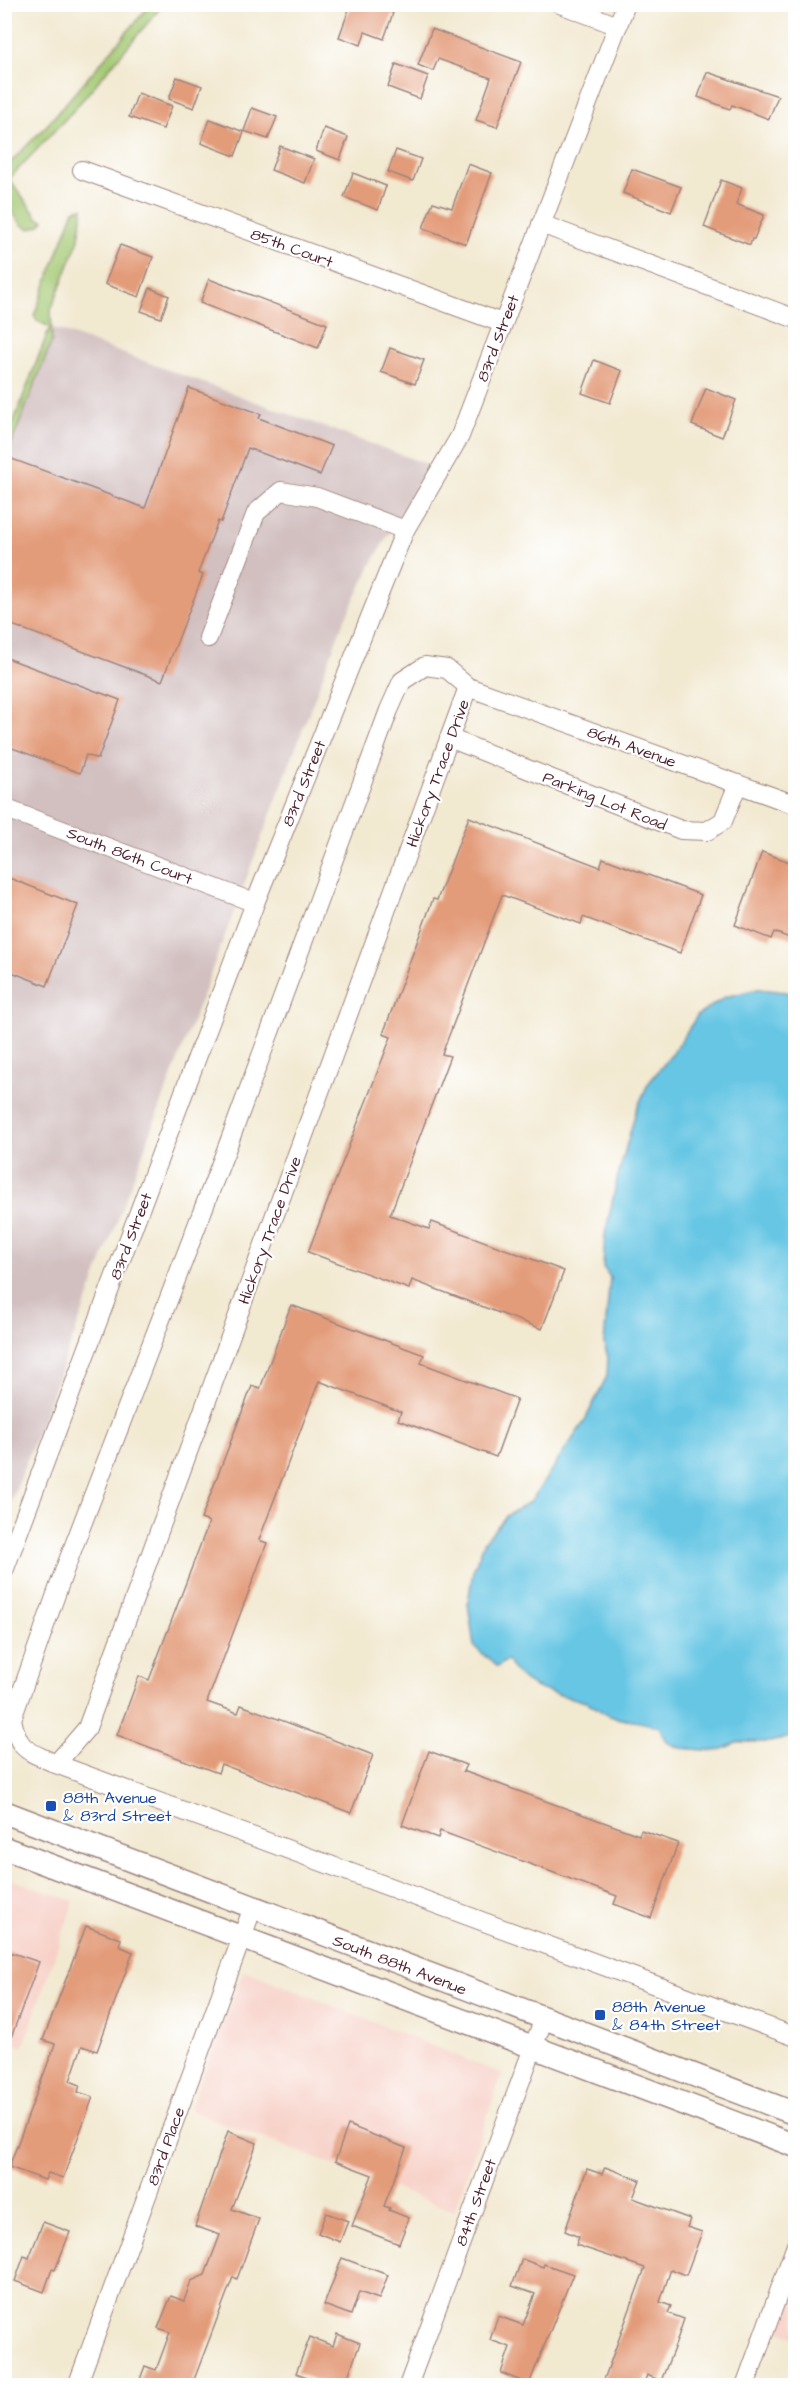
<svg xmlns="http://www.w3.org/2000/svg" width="800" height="2390" viewBox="0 0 800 2390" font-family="'Architects Daughter',sans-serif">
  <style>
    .built { fill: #f7d1c8 }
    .industrial { fill: #d2bfc0 }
    .green { fill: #a4c974; stroke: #777450; stroke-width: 1.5 }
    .water { fill: #66c6e4; stroke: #587288; stroke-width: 1.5 }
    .building { fill: #e39c7a }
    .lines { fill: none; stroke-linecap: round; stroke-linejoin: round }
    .minor-casing { stroke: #9e847e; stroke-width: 20 }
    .tertiary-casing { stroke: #9e847e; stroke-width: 25 }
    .minor { stroke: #fff; stroke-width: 18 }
    .tertiary { stroke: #fff; stroke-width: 22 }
    .transit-dot { fill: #1a4fb4; stroke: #fff; stroke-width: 2 }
    .labels { text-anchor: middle; stroke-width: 4.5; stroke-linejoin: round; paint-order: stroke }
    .street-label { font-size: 16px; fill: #4a1f2b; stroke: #fff }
    .transit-label { font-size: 16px; fill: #164399; stroke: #fff; text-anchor: start }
  </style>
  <rect width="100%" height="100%" fill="#fff"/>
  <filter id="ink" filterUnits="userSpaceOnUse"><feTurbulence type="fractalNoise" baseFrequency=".0167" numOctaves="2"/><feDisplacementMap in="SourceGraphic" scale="12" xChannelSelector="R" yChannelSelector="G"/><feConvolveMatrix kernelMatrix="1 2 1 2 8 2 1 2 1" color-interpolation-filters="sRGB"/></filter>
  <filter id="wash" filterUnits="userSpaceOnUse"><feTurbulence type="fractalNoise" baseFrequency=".008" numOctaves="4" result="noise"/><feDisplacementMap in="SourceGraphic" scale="24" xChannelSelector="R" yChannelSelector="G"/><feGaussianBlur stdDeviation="1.35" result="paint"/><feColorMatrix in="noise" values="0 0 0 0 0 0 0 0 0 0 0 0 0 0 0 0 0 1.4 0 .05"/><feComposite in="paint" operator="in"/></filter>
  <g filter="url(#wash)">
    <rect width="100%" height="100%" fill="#f2e9d1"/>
    <!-- built -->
    <g class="built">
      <polygon points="4,1877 74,1901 23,2047 5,2040"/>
      <polygon points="244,1970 502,2074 454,2211 189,2110"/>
      <polygon points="795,2279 795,2337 776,2330"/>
    </g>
    <!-- industrial -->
    <polygon class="industrial" points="53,328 429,465 372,563 342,625 5,1518 4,440 12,442 52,341"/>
    <!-- green -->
    <g class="green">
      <polygon points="151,4 163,5 73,111 9,179 38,218 44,220 40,225 30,229 22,225 5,203 5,168 48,124"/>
      <polygon points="83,208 79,239 51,310 52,341 12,442 5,439 5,421 13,423 50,327 37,321 34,316 74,210"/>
    </g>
    <!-- water -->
    <path class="water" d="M758 989 787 992 795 995V1736L770 1742H739L717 1751 680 1748 668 1743 659 1727C642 1721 625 1721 610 1716 601 1713 595 1705 586 1702 553 1691 526 1694 507 1660L497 1667 474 1646 468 1603 473 1571 485 1541 506 1516 531 1501 584 1422 607 1376 608 1357 604 1344 610 1277 603 1267 605 1235 617 1180 636 1111 648 1084 673 1053 697 1016 725 997Z"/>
    <g id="blocks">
      <!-- building -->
      <g class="building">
        <polygon points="351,4 369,4 393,13 384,39 365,32 361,45 339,37"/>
        <polygon points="432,29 521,62 497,127 476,120 491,78 438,59 433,71 418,65"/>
        <polygon points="396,64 428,76 420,99 388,87"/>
        <polygon points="707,72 778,96 769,119 732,105 730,109 698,97"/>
        <polygon points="177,77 202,86 194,108 169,99"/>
        <polygon points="138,93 172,106 163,129 129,117"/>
        <polygon points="252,108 277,117 268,139 244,131"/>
        <polygon points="210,119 244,132 235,156 201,143"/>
        <polygon points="324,128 348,137 340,160 316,151"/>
        <polygon points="280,146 314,159 305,183 271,170"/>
        <polygon points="396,150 421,159 413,181 388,172"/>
        <polygon points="468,164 492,173 466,244 423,228 433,202 452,208"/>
        <polygon points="632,169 681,187 671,212 623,193"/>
        <polygon points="353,173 386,186 378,210 344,197"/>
        <polygon points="721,180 742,188 736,204 764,215 754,239 752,239 750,245 704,227"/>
        <polygon points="120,245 153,257 139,297 105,284"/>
        <polygon points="209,279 327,324 318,348 200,303"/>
        <polygon points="150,288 169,296 161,318 141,311"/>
        <polygon points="390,348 424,360 415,384 381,372"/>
        <polygon points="594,360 622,371 610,403 582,393"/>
        <polygon points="189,388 261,414 259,418 332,446 320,475 248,448 221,522 218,521 198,573 203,575 162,681 4,622 4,456 145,508"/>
        <polygon points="706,388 736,400 722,437 692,425"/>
        <polygon points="4,657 120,700 98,759 86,755 80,773 4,745"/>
        <polygon points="469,817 600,867 603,858 701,895 680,953 583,917 581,924 502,895 442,1054 450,1056 390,1215 429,1229 432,1222 564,1271 542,1329 412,1280 409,1289 308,1252 391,1037 383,1034 433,899 437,900"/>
        <polygon points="762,852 795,864 795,940 774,932 771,939 735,925"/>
        <polygon points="4,876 78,905 47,986 4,969"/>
        <polygon points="291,1305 424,1355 421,1363 517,1399 496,1457 398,1420 401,1412 319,1381 259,1540 267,1543 207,1702 238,1713 241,1705 373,1755 351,1813 221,1764 218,1773 117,1735 139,1676 149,1680 209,1522 201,1519 252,1386 260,1389"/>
        <polygon points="429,1751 466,1765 463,1771 639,1835 641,1830 678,1843 651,1918 614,1904 617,1896 440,1831 438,1838 402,1825"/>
        <polygon points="86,1926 121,1939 119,1946 133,1952 97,2051 82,2046 70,2081 80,2085 78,2092 93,2097 63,2178 48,2173 45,2180 9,2167 55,2044 43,2040"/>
        <polygon points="4,1950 39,1962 6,2051 4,2050"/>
        <polygon points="348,2125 406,2148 384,2206 390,2208 389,2210 409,2218 399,2244 352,2226 372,2175 335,2161"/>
        <polygon points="228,2131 257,2143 232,2209 259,2219 237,2279 233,2277 192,2385 138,2385 145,2366 156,2370 170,2332 158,2328 171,2296 184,2301 191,2281 205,2275 220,2235 195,2226"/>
        <polygon points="605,2167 640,2180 633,2198 690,2219 687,2227 702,2232 686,2275 671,2269 660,2302 671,2306 668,2313 684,2319 676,2343 661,2381 647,2375 643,2385 602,2385 645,2268 576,2245 579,2237 565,2231 587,2169 602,2174"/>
        <polygon points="326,2213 348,2221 340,2242 318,2233"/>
        <polygon points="43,2222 70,2232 55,2270 52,2269 44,2292 15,2281 24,2256 29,2258"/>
        <polygon points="342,2258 388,2275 379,2299 359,2292 351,2315 324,2305"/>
        <polygon points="522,2259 543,2267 544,2264 573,2274 529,2384 501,2373 510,2347 490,2340 498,2316 523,2325 535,2294 512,2286"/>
        <polygon points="337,2334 360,2343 345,2385 329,2385 296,2373 310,2337 333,2346"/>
      </g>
    </g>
  </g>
  <g filter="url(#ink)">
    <use href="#blocks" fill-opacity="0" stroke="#9e847e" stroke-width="1.5"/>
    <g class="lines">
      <!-- minor casing -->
      <g class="minor-casing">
        <g id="minor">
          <polyline points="560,4 618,26"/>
          <polyline points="82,170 502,323"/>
          <polyline points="541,224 796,319"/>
          <polyline points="208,638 256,513 281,491 317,497 405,530"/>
          <polyline points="449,738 681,830 707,831 723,821 738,784"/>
          <path d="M796 805 468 687 447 669 425 666 402 681 389 710 231 1137 66 1566 12 1719C19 1752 27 1750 56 1764L796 2037"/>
          <polyline points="4,808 255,903"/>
          <polyline points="4,1571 255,903 405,530 460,436 626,4"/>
          <polyline points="56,1764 87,1728 468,687"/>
          <polyline points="77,2386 253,1907"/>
          <polyline points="408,2386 544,2018"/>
          <polyline points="745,2386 796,2245"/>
        </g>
      </g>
      <!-- tertiary casing -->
      <g class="tertiary-casing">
        <g id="tertiary">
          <polyline points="4,1812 796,2114"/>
          <polyline points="4,1848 796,2146"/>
        </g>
      </g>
      <!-- minor -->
      <use href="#minor" class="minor"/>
      <!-- tertiary -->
      <use href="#tertiary" class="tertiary"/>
    </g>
  </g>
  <!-- markers -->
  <g class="transit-dot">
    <rect x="45" y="1800" width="12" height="12" rx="3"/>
    <rect x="594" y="2009" width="12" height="12" rx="3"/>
  </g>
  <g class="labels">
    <!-- street labels -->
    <g class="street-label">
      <text transform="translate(292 247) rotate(20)" y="6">85th Court</text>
      <text transform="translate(497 338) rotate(-69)" y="6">83rd Street</text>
      <text transform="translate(632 746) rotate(20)" y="6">86th Avenue</text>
      <text transform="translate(437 773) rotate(-70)" y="6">Hickory Trace Drive</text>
      <text transform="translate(303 783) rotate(-68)" y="6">83rd Street</text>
      <text transform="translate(605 800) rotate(22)" y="6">Parking Lot Road</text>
      <text transform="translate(130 855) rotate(21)" y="6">South 86th Court</text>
      <text transform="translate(269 1230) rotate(-70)" y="6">Hickory Trace Drive</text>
      <text transform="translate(130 1236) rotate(-69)" y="6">83rd Street</text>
      <text transform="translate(400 1964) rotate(21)" y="6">South 88th Avenue</text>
      <text transform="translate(165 2146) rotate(-70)" y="6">83rd Place</text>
      <text transform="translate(475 2202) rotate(-70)" y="6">84th Street</text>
    </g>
    <!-- transit labels -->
    <g class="transit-label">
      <text x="63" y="1803">88th Avenue<tspan x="63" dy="18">&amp; 83rd Street</tspan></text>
      <text x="612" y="2012">88th Avenue<tspan x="612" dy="18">&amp; 84th Street</tspan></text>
    </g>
  </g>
  <!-- margin -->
  <rect width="800" height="2390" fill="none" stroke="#fff" stroke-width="24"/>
</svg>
